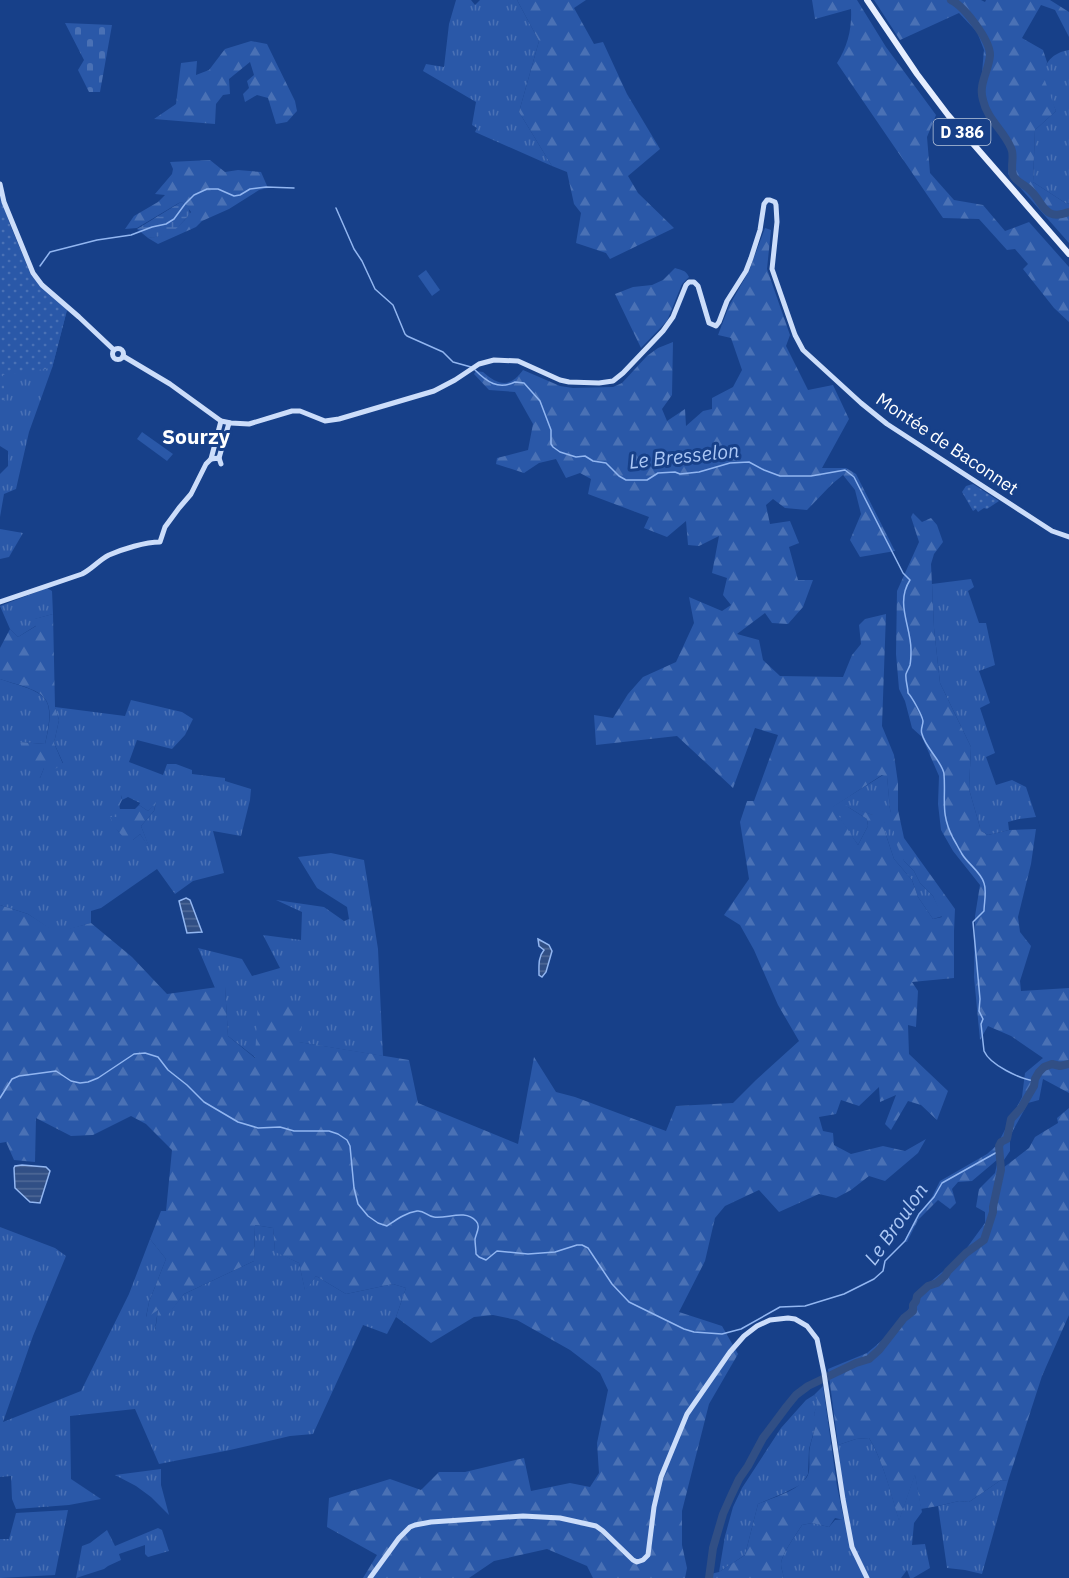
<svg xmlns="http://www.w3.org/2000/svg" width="1069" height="1578" viewBox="0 0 1069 1578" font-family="'IBM Plex Sans',sans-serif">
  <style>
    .grass { fill: url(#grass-tufts); fill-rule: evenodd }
    .forest { fill: url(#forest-firs); fill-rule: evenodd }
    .wetland { fill: url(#wetland-marsh) }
    .cemetery { fill: url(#cemetery-stones) }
    .park { fill: url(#park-dots) }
    .pitch { fill: #2a58a8 }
    .water { fill: url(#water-rules); stroke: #92b6f1; stroke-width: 1.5 }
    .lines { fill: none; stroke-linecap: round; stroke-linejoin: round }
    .stream { stroke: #92b6f1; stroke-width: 1.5 }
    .river { stroke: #314f85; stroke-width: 8 }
    .secondary { stroke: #ccddfa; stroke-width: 5 }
    .primary { stroke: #e6eeff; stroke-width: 6 }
    .labels { text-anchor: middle; stroke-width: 6; stroke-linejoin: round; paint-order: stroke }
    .shield { fill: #174089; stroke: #b9c6dc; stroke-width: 1.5 }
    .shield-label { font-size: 16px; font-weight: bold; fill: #fff }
    .street-label { font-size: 18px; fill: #fff; stroke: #174089 }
    .water-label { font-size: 20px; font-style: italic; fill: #abc7f5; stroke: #174089 }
    .quarter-label { font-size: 21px; font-weight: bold; fill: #fff; stroke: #174089 }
  </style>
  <defs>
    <pattern id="grass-tufts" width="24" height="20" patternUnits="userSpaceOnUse" patternTransform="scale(1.5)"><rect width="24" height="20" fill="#2a58a8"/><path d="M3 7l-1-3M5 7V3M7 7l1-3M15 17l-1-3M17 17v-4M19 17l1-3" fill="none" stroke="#4a71b5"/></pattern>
    <pattern id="forest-firs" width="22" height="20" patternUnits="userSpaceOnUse" patternTransform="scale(1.5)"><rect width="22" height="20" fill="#2a58a8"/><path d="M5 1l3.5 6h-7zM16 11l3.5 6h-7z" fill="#4a71b5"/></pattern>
    <pattern id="wetland-marsh" width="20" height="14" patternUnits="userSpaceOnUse" patternTransform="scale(1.5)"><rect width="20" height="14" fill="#2a58a8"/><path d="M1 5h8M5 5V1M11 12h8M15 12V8" fill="none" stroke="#4a71b5"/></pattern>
    <pattern id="cemetery-stones" width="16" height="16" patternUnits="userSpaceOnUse" patternTransform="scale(1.5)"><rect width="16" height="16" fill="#2a58a8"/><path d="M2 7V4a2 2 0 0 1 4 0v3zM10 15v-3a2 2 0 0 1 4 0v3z" fill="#4a71b5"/></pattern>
    <pattern id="park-dots" width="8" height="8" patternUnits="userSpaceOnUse" patternTransform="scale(1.5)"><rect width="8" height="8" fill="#2a58a8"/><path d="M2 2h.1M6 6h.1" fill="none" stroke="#4a71b5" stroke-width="1.8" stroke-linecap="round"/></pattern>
    <pattern id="water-rules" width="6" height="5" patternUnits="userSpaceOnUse" patternTransform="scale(1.5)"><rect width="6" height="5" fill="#314f85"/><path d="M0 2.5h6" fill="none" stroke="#506997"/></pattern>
  </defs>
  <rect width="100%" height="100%" fill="#174089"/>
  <!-- grass -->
  <g class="grass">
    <polygon points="456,0 471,0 475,5 480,0 517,0 539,41 519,112 552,166 475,132 477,128 472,125 476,102 423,71 426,64 444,67 449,24"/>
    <path d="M1069 50V203L1067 204 1033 182 1035 130 1056 111C1052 101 1045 89 1044 79 1042 63 1054 52 1069 50Z"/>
    <polygon points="67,310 52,368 29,432 16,489 4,494 0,517 0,474 8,466 8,451 0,446 0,333"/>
    <polygon points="0,529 23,533 9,557 0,559"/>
    <polygon points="971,579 974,587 968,591 979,623 986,623 995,665 979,671 990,703 980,708 995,753 986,757 996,785 1012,780 1026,787 1036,817 1019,819 1008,822 1009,830 988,835 981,831 969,789 971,747 940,683 934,628 932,584"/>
    <polygon points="47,588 52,591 53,614 35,619 37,625 18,637 10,629 0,606"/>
    <path d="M0 679C45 694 57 692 45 744L20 742 40 778 44 768 63 763 54 743 59 720 55 707 125 716 131 700 182 712 193 719 185 735 172 749 137 740 129 762 163 775 167 764H176L192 770V774L225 778V781L251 789 250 800 241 836 213 831 224 873 193 881 175 894 157 869 101 908 91 911V923L56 933 28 914 0 905ZM121 795 122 800 128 797 140 803 139 805 148 811 156 803 154 811 141 826 149 847 140 834 133 840C120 838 115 828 111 817H118Z"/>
    <polygon points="883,775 887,776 890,809 904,861 914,871 920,883 933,896 943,916 933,919 918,897 912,880 894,859 885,832 885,823 873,815 848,807 867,819 868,826 858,845 832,807"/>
    <polygon points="331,853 364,860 378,949 383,1056 298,1042 259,1001 256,1058 228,1036 225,987 215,988 198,948 242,959 252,976 280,968 263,935 301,940 302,912 276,900 324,907 344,921 349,919 347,907 317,888 298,857"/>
    <polygon points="255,1225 273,1228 275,1251 299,1263 305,1290 316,1276 346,1294 393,1284 406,1288 396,1317 387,1334 363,1325 313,1434 290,1436 230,1450 159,1464 135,1409 70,1416 71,1479 101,1499 69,1505 16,1509 12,1499 11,1476 0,1477 0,1227 55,1248 66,1256 33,1336 3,1422 81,1391 129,1294 150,1239 166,1259 149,1302 146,1317 158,1309 155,1330 184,1294 254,1261"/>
    <polygon points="814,1395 819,1401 814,1414 817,1420 809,1449 808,1474 802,1484 784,1493 758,1504 745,1555 719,1572 725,1536 733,1507 742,1488 781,1428 806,1400"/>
    <path d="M869 1438C882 1458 892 1496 899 1520L915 1474 922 1512 914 1523 912 1545 925 1544 930 1568 913 1578H910L907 1570 901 1578H783C784 1572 781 1570 781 1564 782 1553 796 1535 802 1525L812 1523 829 1527 835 1520 846 1519 838 1445 856 1439Z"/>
    <polygon points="161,1469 161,1485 169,1515 151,1497 136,1486 115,1475"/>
    <polygon points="1001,1480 1008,1481 982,1574 965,1570 947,1568 938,1506 959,1501 969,1502"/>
    <polygon points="68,1510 55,1575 0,1578 0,1539 9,1539 16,1513"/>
    <polygon points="158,1528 162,1530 169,1551 148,1557 145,1554 145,1545 119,1554 121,1560 108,1566 104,1569 76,1578 82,1546 90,1543 107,1530 115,1546"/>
  </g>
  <!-- forest -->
  <g class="forest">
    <polygon points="517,0 586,0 574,8 594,44 603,42 627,94 660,149 628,176 638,193 674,228 610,259 606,253 576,243 581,213 574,204 567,172 552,166 519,112 539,41"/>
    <path d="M812 0H857L886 47 936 115 927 137 930 173 954 200 983 205 1005 231 1029 222 1069 267V322L1054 308 1023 269 1028 264 1015 249 1007 250 979 219 943 218 837 63C848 46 852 28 851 9L815 19Z"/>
    <polygon points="874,0 981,0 985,2 986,0 1050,0 1069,12 1069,37 1055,10 1041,5 1022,38 1043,50 1047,62 1044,78 1056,111 1035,130 1033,182 1067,204 1069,203 1069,243 1008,174 1010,149 984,111 980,95 984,50 977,32 959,13 900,40"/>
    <polygon points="251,41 267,44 295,101 297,111 287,122 276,124 268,98 257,95 245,102 243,94 249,88 247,81 254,75 250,62 229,79 230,94 223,95 216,104 215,124 154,119 176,104 181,63 197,61 196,75 209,70 225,49"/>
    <path d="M210 160 225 172 238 170 261 172 268 188 259 190 229 209 202 221 196 227 158 244 148 238C169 236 179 228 191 212L185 204 181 202 177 204 137 228 125 229 134 216 158 202 165 195 155 194 172 174 173 169 170 162Z"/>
    <path d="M765 228 771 230 767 269 790 335 786 346 808 390 833 385 849 419 822 468H846L856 474 895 551 860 557 850 540 861 514 855 490 843 475 832 484 807 510 785 508 773 499 766 505 770 524 790 521 799 543 789 547 798 580H813L803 607 788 624 772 623 765 613 737 634 759 640 763 660 780 676 843 677 852 655 861 644 859 625 865 619 886 614 882 726 894 755 898 783V810L904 838 955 909 954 931V978L912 982 918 991 916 1027 908 1025 909 1054 948 1091 937 1120 921 1105 908 1101 891 1130 885 1124 896 1095 880 1102 879 1087 859 1106 841 1100 836 1114 819 1117 823 1131 833 1133 834 1145 851 1154 883 1146 905 1151 926 1139 918 1153 885 1181 869 1176 851 1190 836 1198 819 1194 779 1212 759 1190 725 1206 715 1218 705 1261 679 1312 722 1326 738 1354 709 1404 682 1511V1545L687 1568 685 1578H593L587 1566 547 1549 494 1561 469 1578H363L377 1555 327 1527 329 1498 390 1479 421 1490 439 1472H465L524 1458 531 1491 570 1483 590 1487 599 1473 597 1443 608 1390 600 1373 570 1350 517 1320 493 1315 474 1317 431 1343 396 1317 406 1288 393 1284 346 1294 316 1276 305 1291 299 1263 275 1252 273 1228 255 1225 254 1261 184 1294 155 1332 158 1310 146 1318 149 1302 166 1259 150 1239 161 1211H166L172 1150 146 1124 131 1116 93 1135 71 1136 36 1118 35 1162 14 1160 6 1142 0 1143V905L28 914 56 932 91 923 132 957 167 994 225 986 228 1036 255 1058 258 1001 305 1008 299 1042 409 1060 418 1103 518 1144 534 1057 556 1092 575 1097 666 1131 676 1106 733 1103 756 1080 799 1041 778 1005 754 950 740 925 724 915 749 879 740 822 747 801H754L778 735 755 728 733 788 677 736 596 745 594 715 613 718 628 694 643 677 676 662 694 623 689 597 722 611 731 605 723 595 727 578 712 573 719 536 699 546 688 545 686 521 667 537 644 528 649 517 588 494 591 479 580 473 566 478 556 459 539 463 524 473 496 464 497 458 528 450 533 424 515 392 489 390 474 374 476 371 483 372C499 386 510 388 523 370L560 386 573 388 613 387 622 383 647 356 658 348 673 342 672 395 662 409 667 421 685 409 686 426 703 411 712 409V398L733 387 742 370 731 338 718 335 729 306 749 271ZM882 775 887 777 890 809 896 843 904 861 914 871 920 883 933 896 942 917 933 919 918 897 912 880 894 859 885 832V823L882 815H873L845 805 867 819 868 826 858 845 833 807Z"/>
    <path d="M675 268C681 270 686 270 689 277L682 284 667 321 641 348 615 294 633 287 652 285 663 280Z"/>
    <path d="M913 513 922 522 931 518 937 525 943 542 934 554 931 564 934 628 940 683 971 747 969 789 981 831 988 835 1009 830 1036 829 1031 864 1018 917 1020 932 1031 946 1020 981 1021 991 1069 988V1093L1043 1079 1039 1100 1028 1103 1010 1136V1151L1004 1160 1003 1168 1029 1148 1035 1137 1058 1123 1057 1118 1069 1108V1315L1042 1376 1008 1481 1001 1480 969 1502 959 1501 938 1506 921 1509 915 1475 899 1521C892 1497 882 1458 869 1438L856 1439 838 1445 828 1369 867 1353 885 1338 908 1310 918 1292 953 1263 966 1249 985 1223V1212L976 1207 979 1189 995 1173 998 1159 972 1181 958 1182 952 1189 956 1203 950 1209 938 1200 918 1220 907 1242 904 1241 917 1216 932 1197 940 1181 987 1154 997 1145 1022 1097 1025 1073 1043 1058 1011 1036 988 1026 980 1040 974 977 975 916 980 885 953 851 941 830 938 804 939 776 922 737 912 728 905 701 899 689 896 654 897 591 919 542 911 517Z"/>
    <path d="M53 614 55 707 59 720 54 743 63 764 55 769 44 768 40 778 31 773 20 742 45 744C58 692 44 693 0 679V648L10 629 18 637 36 626 34 619Z"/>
    <polygon points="120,794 122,800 119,806 120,809 135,809 139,805 148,811 156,802 154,811 141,826 151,851 140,834 133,840 124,844 125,839 115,828 110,817 118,817 116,807"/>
    <path d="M823 1386 837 1486 844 1520 835 1518 829 1527 812 1523 802 1525C796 1535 782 1553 781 1564 781 1570 784 1572 783 1578H706V1575L719 1572 745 1555 758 1504C772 1498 801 1490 808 1475 811 1467 808 1455 810 1447 812 1436 818 1425 814 1414L818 1401 814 1395Z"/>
  </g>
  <!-- wetland -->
  <path class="wetland" d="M181 202 188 206 190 214C174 231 174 235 148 238L137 229Z"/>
  <!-- cemetery -->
  <polygon class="cemetery" points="65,23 112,25 100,92 89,92 78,70 84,60"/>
  <!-- park -->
  <g class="park">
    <polygon points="0,193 9,222 31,275 67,310 52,368 3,375 5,400 0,401"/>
    <polygon points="973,484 999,501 987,509 984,508 978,512 976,509 973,511 962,492 966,486"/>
  </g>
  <!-- pitch -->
  <g class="pitch">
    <polygon points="426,270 440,290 432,296 418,276"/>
    <polygon points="142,432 173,454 167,461 137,439"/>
  </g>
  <!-- water -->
  <g class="water">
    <polygon points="186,898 190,900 202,932 187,933 179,901"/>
    <path d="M538 939 549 945 552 951 546 972 542 977 539 975C539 966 538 957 544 950L539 946Z"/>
    <polygon points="22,1165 46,1167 50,1171 40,1203 30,1202 15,1188 14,1168 15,1166"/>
  </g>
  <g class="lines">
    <!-- stream -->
    <g class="stream">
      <polyline points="336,208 354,249 362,261 375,289 393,305 405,334 407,336 443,352 453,362 471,367"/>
      <polyline points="40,266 50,252 97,240 131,235 152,227 166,224 174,219 185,204 194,195 207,189 218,189 234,196 240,195 250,189 266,187 294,188"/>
      <path d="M475 370C487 382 498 390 515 382L524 383 540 401 551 430V444L553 447 560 452 576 457 585 456 593 461 606 463 619 476 626 480H647L658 473 675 472 680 474 699 472 730 463 749 462 764 470 780 476H811L845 470 854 477 903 573 910 580C895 603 911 626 911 650 911 655 911 660 910 665 909 668 907 671 906 674 905 679 908 687 908 693 912 697 922 715 923 721 923 726 920 729 922 734 925 747 943 763 944 774 946 799 940 813 953 838 956 843 959 849 962 854 968 864 981 872 984 883 987 891 984 903 984 911L973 922 980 999 979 1011 983 1019 981 1024 984 1051C990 1065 1020 1079 1035 1081"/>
      <path d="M0 1098 12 1079 19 1076 56 1071 71 1081 80 1083 88 1082 98 1078 134 1054 145 1053 158 1057 168 1070 187 1085 204 1102 238 1122 258 1128 280 1127 294 1131H329L338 1134 347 1140 350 1146 354 1188 358 1204 368 1216 378 1223 387 1226C396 1220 405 1213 417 1211 424 1210 427 1216 434 1217 447 1219 465 1209 476 1221 481 1226 476 1234 475 1239 475 1244 476 1249 476 1254L479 1257 486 1260 497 1251 528 1254 555 1252 577 1245H582L588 1248 612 1284 629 1302 684 1329 694 1332 722 1334 741 1329 780 1307 805 1306 844 1294 874 1279 883 1271 885 1261 905 1241 919 1214 934 1197 942 1183 999 1151"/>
    </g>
    <!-- river -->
    <g class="river">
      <path d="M951 0C964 6 990 40 990 55 989 71 978 84 983 100 987 119 1004 131 1011 148 1015 156 1010 166 1013 175 1015 181 1025 185 1030 190 1044 203 1044 222 1069 212"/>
      <polyline points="709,1578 713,1548 723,1514 731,1496 739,1479 748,1466 763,1438 787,1406 796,1395 808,1386 856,1363 869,1359 879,1350 904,1318 913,1311 913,1305 916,1301 917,1296 928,1286 937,1283 945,1276 948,1271 966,1253 984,1240 993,1212 993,1207 1001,1170 999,1146 1001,1142 1007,1139 1011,1119 1021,1108 1034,1086 1035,1079 1039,1072 1044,1067 1052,1064 1060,1066 1069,1064"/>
    </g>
    <!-- secondary -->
    <g class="secondary">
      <polyline points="0,184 4,202 33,273 42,285 79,317 114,350"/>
      <circle cx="118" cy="354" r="5.5"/>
      <polyline points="123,356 170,384 221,421 231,423 249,424 292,411 300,411 325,421 339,419 434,391 455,380 479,364 494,360 518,361 560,380 569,382 599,383 613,381 623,373 663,331 673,317 686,285 689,282 694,282 698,286 709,323 716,326 719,322 727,301 746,271 751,258 760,230 764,204 767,200 770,200 775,202 776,205 777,222 772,269 795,335 803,350 861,403 887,424 1035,520 1052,531 1069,537"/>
      <polyline points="219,458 229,423"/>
      <polyline points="211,459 221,421"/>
      <path d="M0 602 82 574C92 569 99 560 109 555 123 549 145 542 160 542L165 527 179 508 191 494 206 464 211 459 219 458 221 464"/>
      <polyline points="370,1578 399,1538 410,1527 415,1525 431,1522 523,1516 560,1518 596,1526 603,1531 633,1560 637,1562 643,1560 648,1555 654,1507 661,1477 687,1414 730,1352 744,1336 757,1326 770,1320 788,1318 795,1319 807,1326 817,1339 824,1373 843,1499 852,1547 867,1578"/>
    </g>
    <!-- primary -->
    <polyline class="primary" points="867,0 917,74 948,115 1069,254"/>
  </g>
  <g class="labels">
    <!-- shield labels -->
    <rect class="shield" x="933.5" y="119" width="57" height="26" rx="4.5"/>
    <g class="shield-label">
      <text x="962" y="138">D 386</text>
    </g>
    <!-- street labels -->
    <g class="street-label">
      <text transform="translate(947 444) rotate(34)" y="6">Montée de Baconnet</text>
    </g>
    <!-- water labels -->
    <g class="water-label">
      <text transform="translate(684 456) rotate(-6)" y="7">Le Bresselon</text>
      <text transform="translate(896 1224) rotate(-55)" y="7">Le Broulon</text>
    </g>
    <!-- quarter labels -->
    <g class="quarter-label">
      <text x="196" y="444">Sourzy</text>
    </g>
  </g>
</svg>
